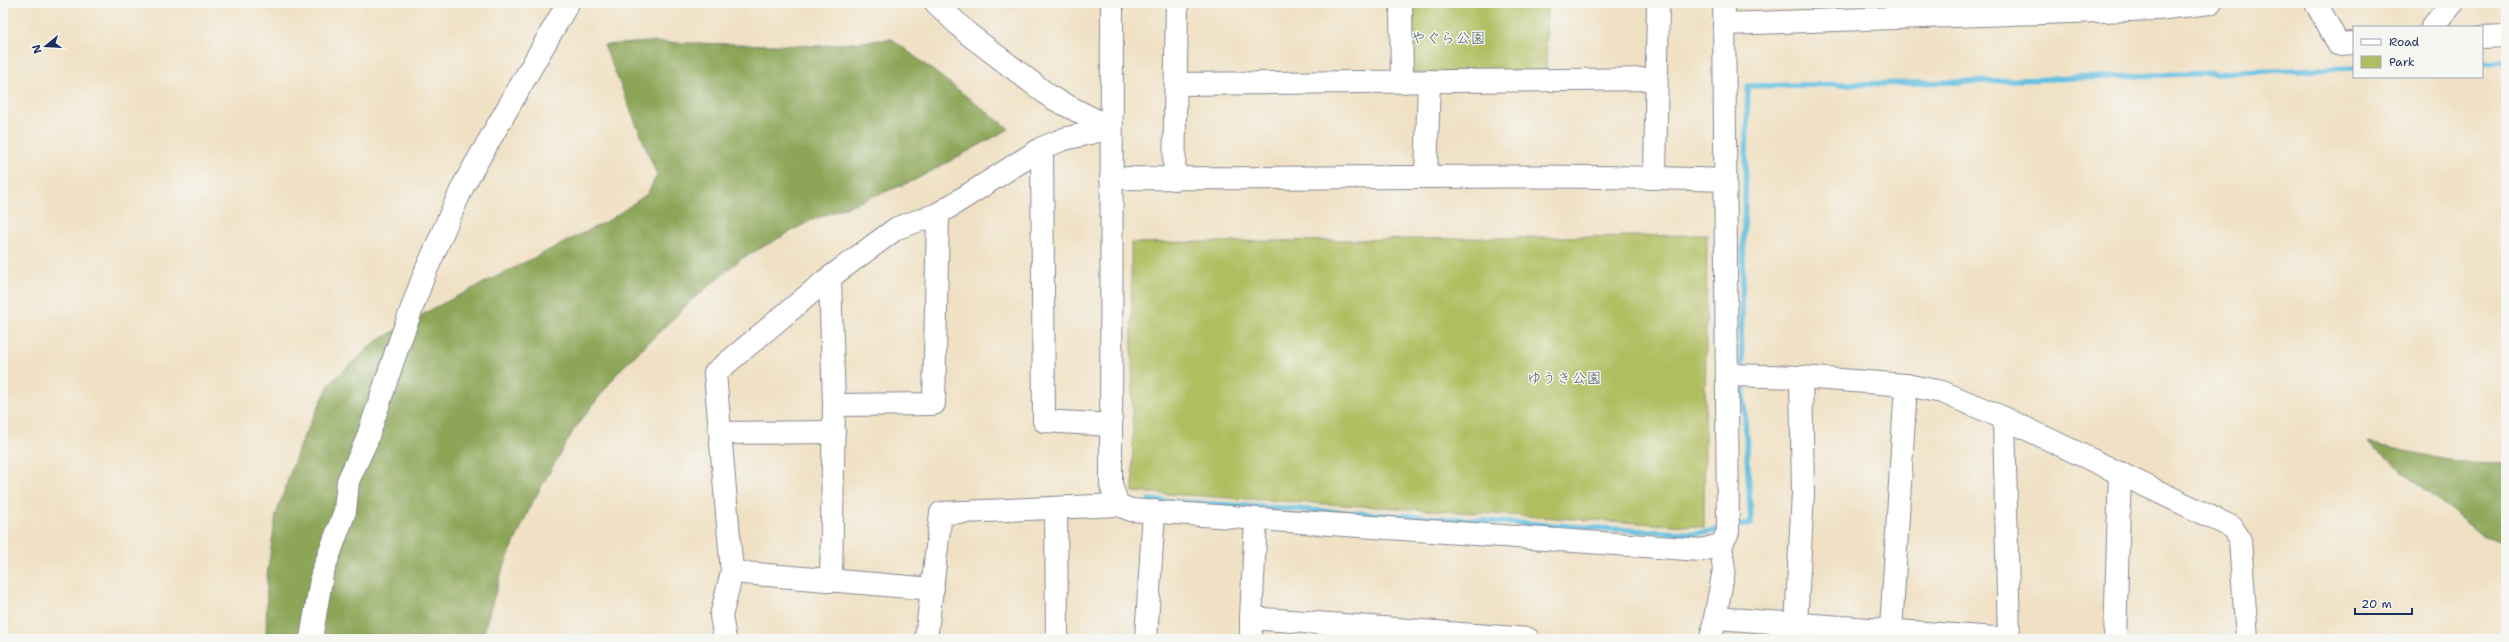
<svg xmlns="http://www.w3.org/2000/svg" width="2509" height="642" viewBox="0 0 2509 642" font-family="'Shantell Sans','Klee One',sans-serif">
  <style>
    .green { fill: #b1be60; stroke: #66765f }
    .forest { fill: #8ca556; stroke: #546a5a }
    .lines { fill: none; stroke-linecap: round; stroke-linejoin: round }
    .stream { stroke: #63c0e1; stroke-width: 5.5 }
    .minor-casing { stroke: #868891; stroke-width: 24 }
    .minor { stroke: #fff; stroke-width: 22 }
    .labels { text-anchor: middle; stroke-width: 3; stroke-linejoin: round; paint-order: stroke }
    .park-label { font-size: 15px; fill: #485a5f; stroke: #f6f6f2 }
  </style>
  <rect width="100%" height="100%" fill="#f6f6f2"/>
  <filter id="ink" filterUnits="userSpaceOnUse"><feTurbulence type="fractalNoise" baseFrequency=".025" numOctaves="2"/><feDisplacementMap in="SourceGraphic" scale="8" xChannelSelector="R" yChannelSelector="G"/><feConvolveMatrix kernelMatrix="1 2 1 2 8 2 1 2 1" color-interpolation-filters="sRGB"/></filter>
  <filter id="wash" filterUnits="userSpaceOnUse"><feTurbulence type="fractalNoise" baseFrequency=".012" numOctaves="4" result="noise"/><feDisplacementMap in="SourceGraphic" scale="16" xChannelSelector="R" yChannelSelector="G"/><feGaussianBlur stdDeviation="0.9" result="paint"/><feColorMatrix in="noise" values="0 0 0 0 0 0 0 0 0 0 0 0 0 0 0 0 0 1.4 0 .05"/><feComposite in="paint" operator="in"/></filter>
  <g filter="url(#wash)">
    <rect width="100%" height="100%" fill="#f0e1c4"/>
    <!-- green -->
    <g class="green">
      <polygon points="1413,3 1547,3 1546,71 1413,73"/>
      <polygon points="1707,235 1704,527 1133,492 1131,243"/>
    </g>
    <!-- forest -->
    <g class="forest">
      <polygon points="892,39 1009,129 913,181 810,221 741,259 691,301 619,371 573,431 531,505 502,571 485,627 484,639 266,639 267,575 276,515 300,444 330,383 374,343 432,309 611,219 647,194 657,175 604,45 648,42 819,46"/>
      <polygon points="2368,443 2462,463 2506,464 2506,543 2481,535"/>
    </g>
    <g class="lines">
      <!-- stream -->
      <g class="stream">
        <polyline points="2482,63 2506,62"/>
        <polyline points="1743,372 1741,341 1748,86 1963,82 2354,68"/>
        <polyline points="1149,500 1695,534 1723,529"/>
        <polyline points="1732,527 1751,524 1743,381"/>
      </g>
    </g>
  </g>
  <g filter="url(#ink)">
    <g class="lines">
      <!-- minor casing -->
      <g class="minor-casing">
        <g id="minor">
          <polyline points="936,3 967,33 1052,98 1111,128"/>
          <polyline points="1112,3 1111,485 1118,505 1131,510 1701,550 1721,545 1728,532 1724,3"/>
          <polyline points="1401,3 1402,82"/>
          <polyline points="2316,3 2338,44 2354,43"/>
          <polyline points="1724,24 2157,9 2210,3"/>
          <polyline points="2432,27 2452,3"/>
          <polyline points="2482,37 2506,36"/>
          <polyline points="1176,84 1655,79"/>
          <polyline points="1042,148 1044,421 1111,425"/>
          <polyline points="1426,176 1429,81"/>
          <polyline points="1655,177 1658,3"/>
          <path d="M1111 178C1316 180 1520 172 1725 180"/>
          <polyline points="1174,179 1177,3"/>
          <polyline points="830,278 834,405"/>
          <polyline points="1727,375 1801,377 1906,385 1942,392 2004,418 2232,527 2240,540 2247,639"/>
          <polyline points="2004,418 2009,639"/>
          <polyline points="720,433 834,432"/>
          <polyline points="1056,508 1057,639"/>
          <polyline points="732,572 933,589"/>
          <polyline points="831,581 834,405 934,404 938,214"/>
          <polyline points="1251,618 1256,519"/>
          <polyline points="1716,618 2009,639"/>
          <polyline points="1796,625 1803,493 1801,377"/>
          <polyline points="1891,630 1906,385"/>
          <polyline points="311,639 322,574 345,511 348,481 366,442 397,349 424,275 463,186 568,3"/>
          <polyline points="725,639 721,616 732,572 715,373 825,281 897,228 938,214 1042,148 1064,139 1111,128"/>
          <polyline points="926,639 941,513 1118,505"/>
          <polyline points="1146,639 1154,511"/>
          <polyline points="1251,639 1251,618 1528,639"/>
          <polyline points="1711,639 1724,570 1721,545"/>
          <polyline points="2115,639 2120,473"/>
        </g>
      </g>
      <!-- minor -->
      <use href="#minor" class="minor"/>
    </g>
  </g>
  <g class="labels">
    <!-- park labels -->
    <g class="park-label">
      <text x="1448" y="43">やぐら公園</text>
      <text x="1564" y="383">ゆうき公園</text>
    </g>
  </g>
  <!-- margin -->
  <rect width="2509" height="642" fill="none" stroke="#f6f6f2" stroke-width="16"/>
  <!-- legend -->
  <rect x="2353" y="26" width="130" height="52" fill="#f6f6f2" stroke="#9ea6b7"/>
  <rect x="2361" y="39" width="20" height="6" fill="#ffffff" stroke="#9ea6b7"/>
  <text x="2389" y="46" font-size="12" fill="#1b2f5e">Road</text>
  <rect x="2361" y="56" width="20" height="12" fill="#b1be60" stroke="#9ea6b7"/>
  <text x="2389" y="66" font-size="12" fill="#1b2f5e">Park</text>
  <!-- north arrow -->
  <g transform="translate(46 46) rotate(252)" stroke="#f6f6f2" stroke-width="3" paint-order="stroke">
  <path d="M0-3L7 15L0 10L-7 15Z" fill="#1b2f5e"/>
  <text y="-6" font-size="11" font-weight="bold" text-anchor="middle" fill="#1b2f5e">N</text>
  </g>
  <!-- scale -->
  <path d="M2355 608v6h57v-6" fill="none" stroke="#1b2f5e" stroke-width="2"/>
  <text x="2361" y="608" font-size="12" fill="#1b2f5e" stroke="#f6f6f2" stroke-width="3" paint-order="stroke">20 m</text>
</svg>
